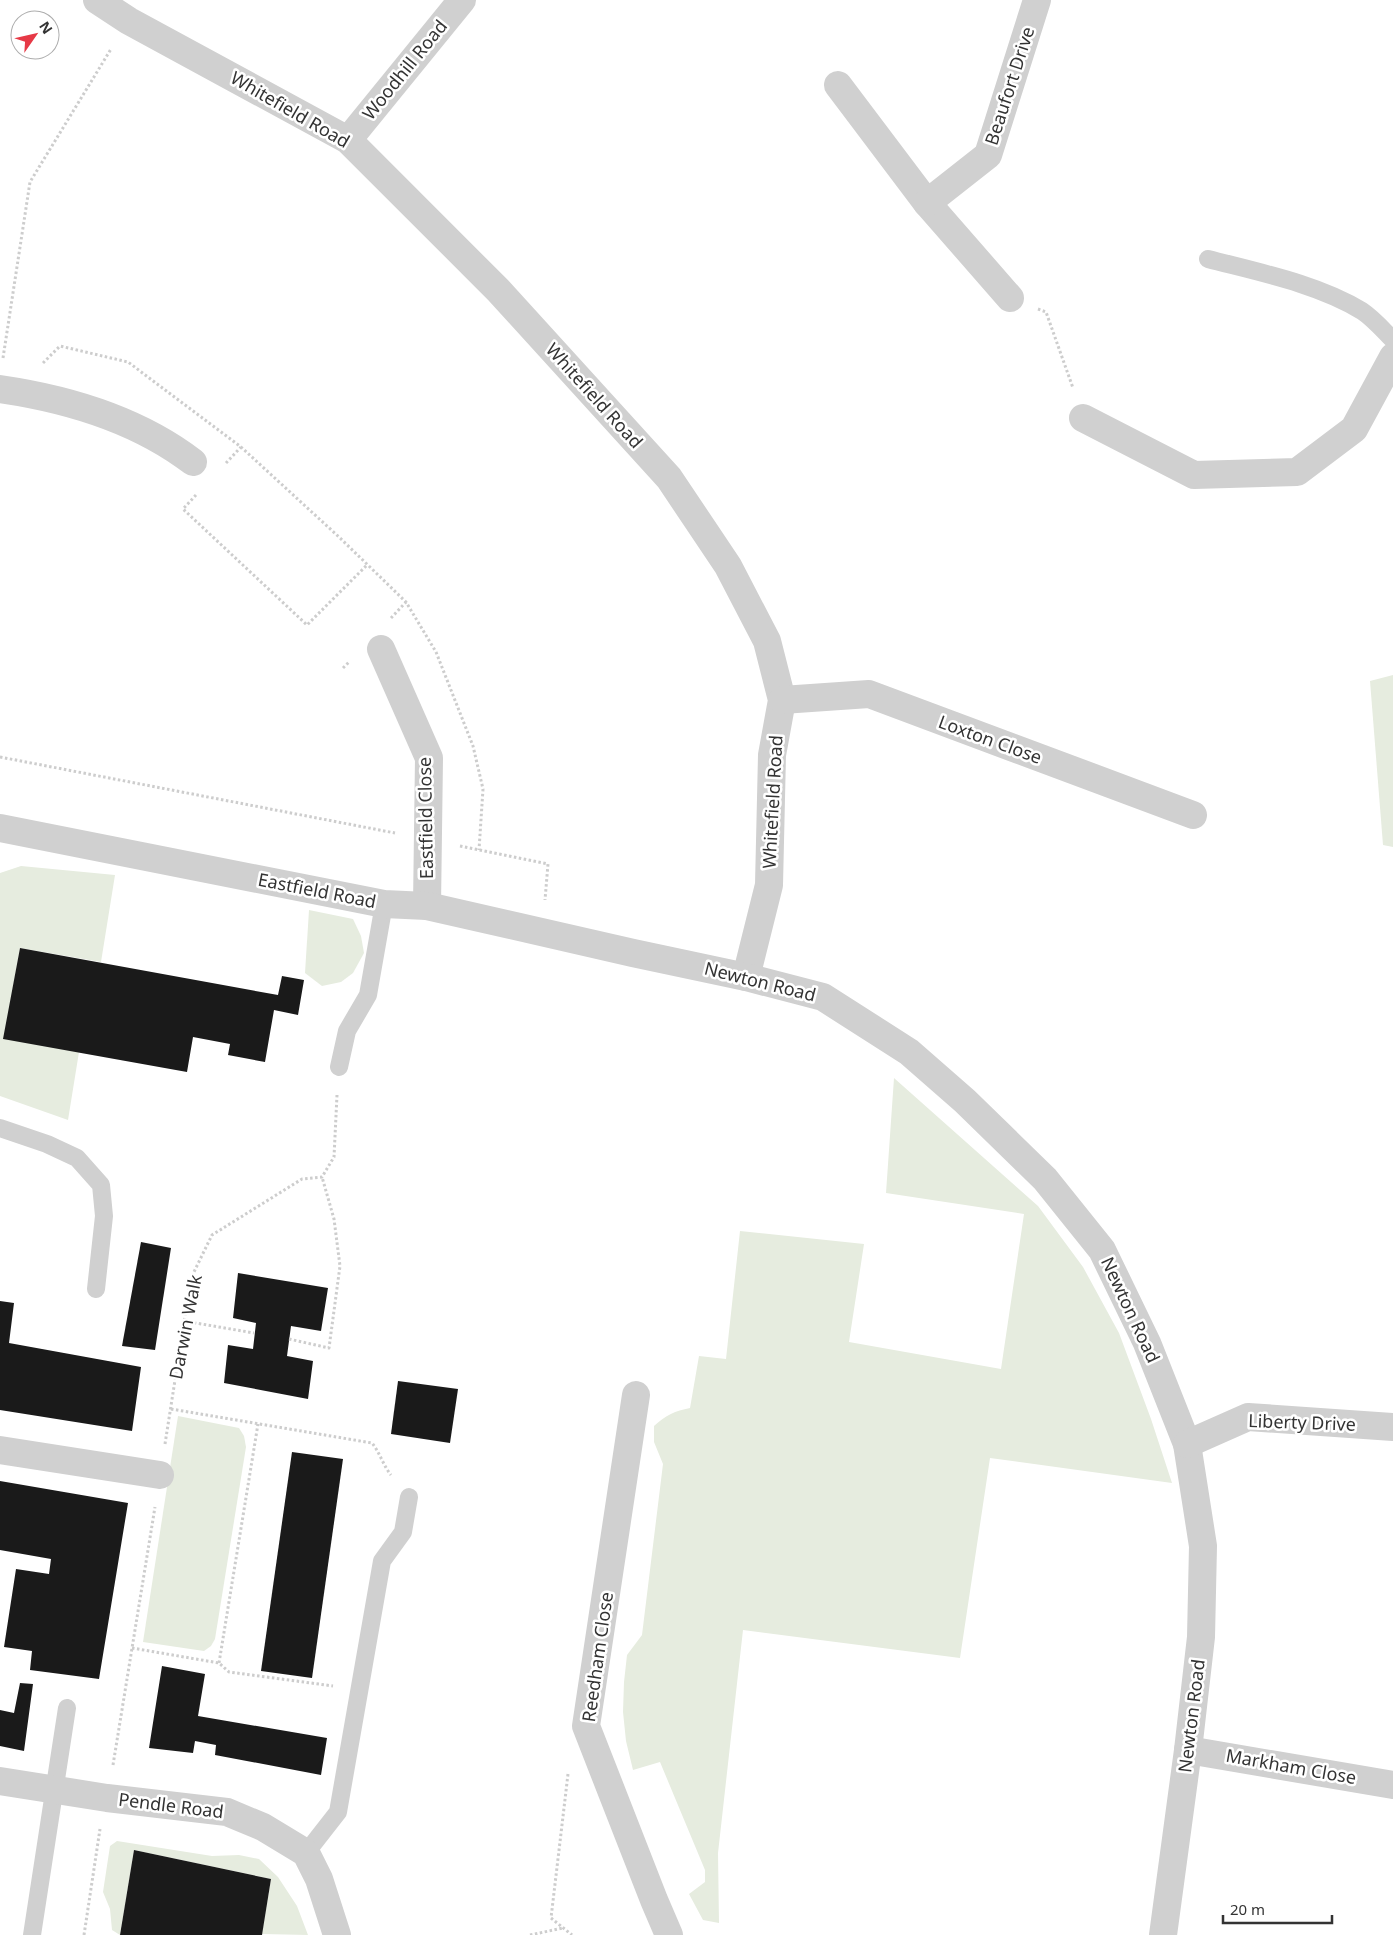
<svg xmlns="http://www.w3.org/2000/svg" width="1393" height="1935" viewBox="0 0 1393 1935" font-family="'Noto Sans',sans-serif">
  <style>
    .green { fill: #e6ecdf }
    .building { fill: #1a1a1a }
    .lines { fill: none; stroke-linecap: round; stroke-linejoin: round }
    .path { stroke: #cdcdcd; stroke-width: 3; stroke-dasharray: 2.5 2.5; stroke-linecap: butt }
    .lane { stroke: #d0d0d0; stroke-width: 18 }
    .street { stroke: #d0d0d0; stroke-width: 28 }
    .labels { text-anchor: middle; stroke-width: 5; stroke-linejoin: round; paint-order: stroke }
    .street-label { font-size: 18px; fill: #333; stroke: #fff }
  </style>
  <rect width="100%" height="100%" fill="#fff"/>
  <!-- green -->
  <g class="green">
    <polygon points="1393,675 1393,847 1383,845 1370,681"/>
    <polygon points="21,866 115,875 101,962 20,948 4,1038 79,1052 68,1120 0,1096 0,873"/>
    <polygon points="309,910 353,919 361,936 364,953 353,973 341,982 322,986 305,973"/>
    <path d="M894 1078 1038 1206 1083 1267 1119 1333 1151 1419 1172 1483 990 1458 960 1658 743 1630 718 1853 719 1923 703 1920 689 1894 705 1882V1870L660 1762 633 1770 626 1741 623 1712 624 1682 627 1655 642 1635 663 1464 654 1442V1426C666 1415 675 1411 690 1408L699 1356 726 1359 740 1231 864 1244 849 1342 1001 1369 1024 1214 886 1193Z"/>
    <polygon points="178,1416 239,1428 244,1436 246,1447 215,1639 211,1646 204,1651 143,1642"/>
    <polygon points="117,1841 212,1856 239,1855 259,1859 278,1877 297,1906 308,1935 262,1934 271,1879 134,1850 120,1935 112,1930 110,1909 103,1892 110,1846"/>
  </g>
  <!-- building -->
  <g class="building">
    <polygon points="20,948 278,995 282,976 304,980 298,1015 274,1010 265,1062 228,1055 230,1044 193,1037 187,1072 3,1039"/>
    <polygon points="141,1242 171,1248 155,1350 122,1346"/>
    <polygon points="238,1273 328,1288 321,1331 291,1326 287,1356 313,1361 308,1399 224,1383 228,1345 253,1349 256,1323 233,1318"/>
    <polygon points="0,1301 14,1303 9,1343 141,1367 132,1431 0,1410"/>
    <polygon points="398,1381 458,1389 450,1443 391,1434"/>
    <polygon points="292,1452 343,1459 312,1678 261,1671"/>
    <polygon points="0,1481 128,1503 99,1679 30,1670 32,1651 4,1647 16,1569 49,1574 51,1559 0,1550"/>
    <polygon points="162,1666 205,1674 198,1716 327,1738 321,1775 215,1755 216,1745 195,1741 193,1753 149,1748"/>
    <polygon points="20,1683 33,1684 24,1751 0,1746 0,1710 14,1713"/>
    <polygon points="134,1850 271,1879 262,1935 120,1935"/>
  </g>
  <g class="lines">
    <!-- path -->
    <g class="path">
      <polyline points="1038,309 1046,312 1073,388"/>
      <polyline points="3,358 30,182 111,49"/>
      <polyline points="43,363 60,346 128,362 241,447 339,537 406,602 436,652 473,746 483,789 479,850"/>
      <polyline points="226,463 241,447"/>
      <polyline points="196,495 183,509 307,625 367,565"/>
      <polyline points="391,618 406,602"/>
      <polyline points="343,668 350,661"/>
      <polyline points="0,757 395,833"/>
      <polyline points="460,846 548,864 545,900"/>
      <polyline points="184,1321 254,1333"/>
      <polyline points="289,1339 329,1348 340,1266 334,1219 322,1177"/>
      <path d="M171 1409 372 1443C380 1453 383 1465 391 1475"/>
      <polyline points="165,1444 191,1278 212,1235 302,1179 322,1177 334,1157 337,1095"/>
      <polyline points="132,1648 219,1663 229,1672 333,1686"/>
      <polyline points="219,1663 258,1424"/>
      <polyline points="113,1765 155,1507"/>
      <polyline points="568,1774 551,1918 572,1935"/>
      <polyline points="84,1935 100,1829"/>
      <polyline points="530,1935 563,1928"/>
    </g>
    <!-- lane -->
    <g class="lane">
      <path d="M1208 259C1258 272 1318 284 1362 311 1374 319 1383 330 1393 340"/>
      <polyline points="339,1067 347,1031 368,995 384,904"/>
      <polyline points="0,1128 47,1144 77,1158 101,1185 104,1216 96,1289"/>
      <polyline points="306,1853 338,1812 382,1561 403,1532 409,1497"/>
      <polyline points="32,1935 67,1708"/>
    </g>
    <!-- street -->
    <g class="street">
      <polyline points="97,0 129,21 348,140 498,290 669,478 728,566 767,641 782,700 772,755 769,885 746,977"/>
      <polyline points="838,85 927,203 1010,298"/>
      <polyline points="348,140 462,0"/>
      <polyline points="927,203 988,155 1037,0"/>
      <path d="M0 389C69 399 137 419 193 462"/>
      <polyline points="1083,418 1194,475 1297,472 1354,429 1393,357"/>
      <polyline points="381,649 429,758 427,906"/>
      <polyline points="782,700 869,694 1193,815"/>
      <polyline points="0,828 384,904 427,906 633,953 746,977 823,997 909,1052 965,1101 1045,1179 1102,1250 1147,1343 1187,1444 1203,1546 1201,1637 1188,1750 1163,1935"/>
      <polyline points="636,1395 586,1726 654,1900 669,1935"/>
      <polyline points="1187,1444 1248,1417 1393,1427"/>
      <polyline points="0,1450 160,1475"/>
      <polyline points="1188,1750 1393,1785"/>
      <polyline points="0,1781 107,1798 227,1812 263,1827 306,1853 319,1879 337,1935"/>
    </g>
  </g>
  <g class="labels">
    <!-- street labels -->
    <g class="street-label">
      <text transform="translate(405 70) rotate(-51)" y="6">Woodhill Road</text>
      <text transform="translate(1010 86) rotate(-72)" y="6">Beaufort Drive</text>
      <text transform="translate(290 110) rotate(30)" y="6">Whitefield Road</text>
      <text transform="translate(594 396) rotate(48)" y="6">Whitefield Road</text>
      <text transform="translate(990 740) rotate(20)" y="6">Loxton Close</text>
      <text transform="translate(773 802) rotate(-87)" y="6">Whitefield Road</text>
      <text transform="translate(426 818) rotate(-91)" y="6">Eastfield Close</text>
      <text transform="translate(317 891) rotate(11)" y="6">Eastfield Road</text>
      <text transform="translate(760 982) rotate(14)" y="6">Newton Road</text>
      <text transform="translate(1130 1310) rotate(65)" y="6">Newton Road</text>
      <text transform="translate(186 1327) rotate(-79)" y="6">Darwin Walk</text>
      <text transform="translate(1302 1423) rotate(2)" y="6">Liberty Drive</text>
      <text transform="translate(598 1657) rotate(-82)" y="6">Reedham Close</text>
      <text transform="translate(1192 1716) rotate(-83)" y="6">Newton Road</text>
      <text transform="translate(1291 1767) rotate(10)" y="6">Markham Close</text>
      <text transform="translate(171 1806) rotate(7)" y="6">Pendle Road</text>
    </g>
  </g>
  <!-- north arrow -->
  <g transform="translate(35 35) rotate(56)"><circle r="24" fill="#ffffff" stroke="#adadad"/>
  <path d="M0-4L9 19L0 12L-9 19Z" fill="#e63946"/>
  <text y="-8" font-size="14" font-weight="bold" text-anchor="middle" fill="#333333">N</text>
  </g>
  <!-- scale -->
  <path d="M1223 1915v8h109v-8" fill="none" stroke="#333333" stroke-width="2.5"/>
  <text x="1230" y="1915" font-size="15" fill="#333333" stroke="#ffffff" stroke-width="4" paint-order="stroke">20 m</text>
</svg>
